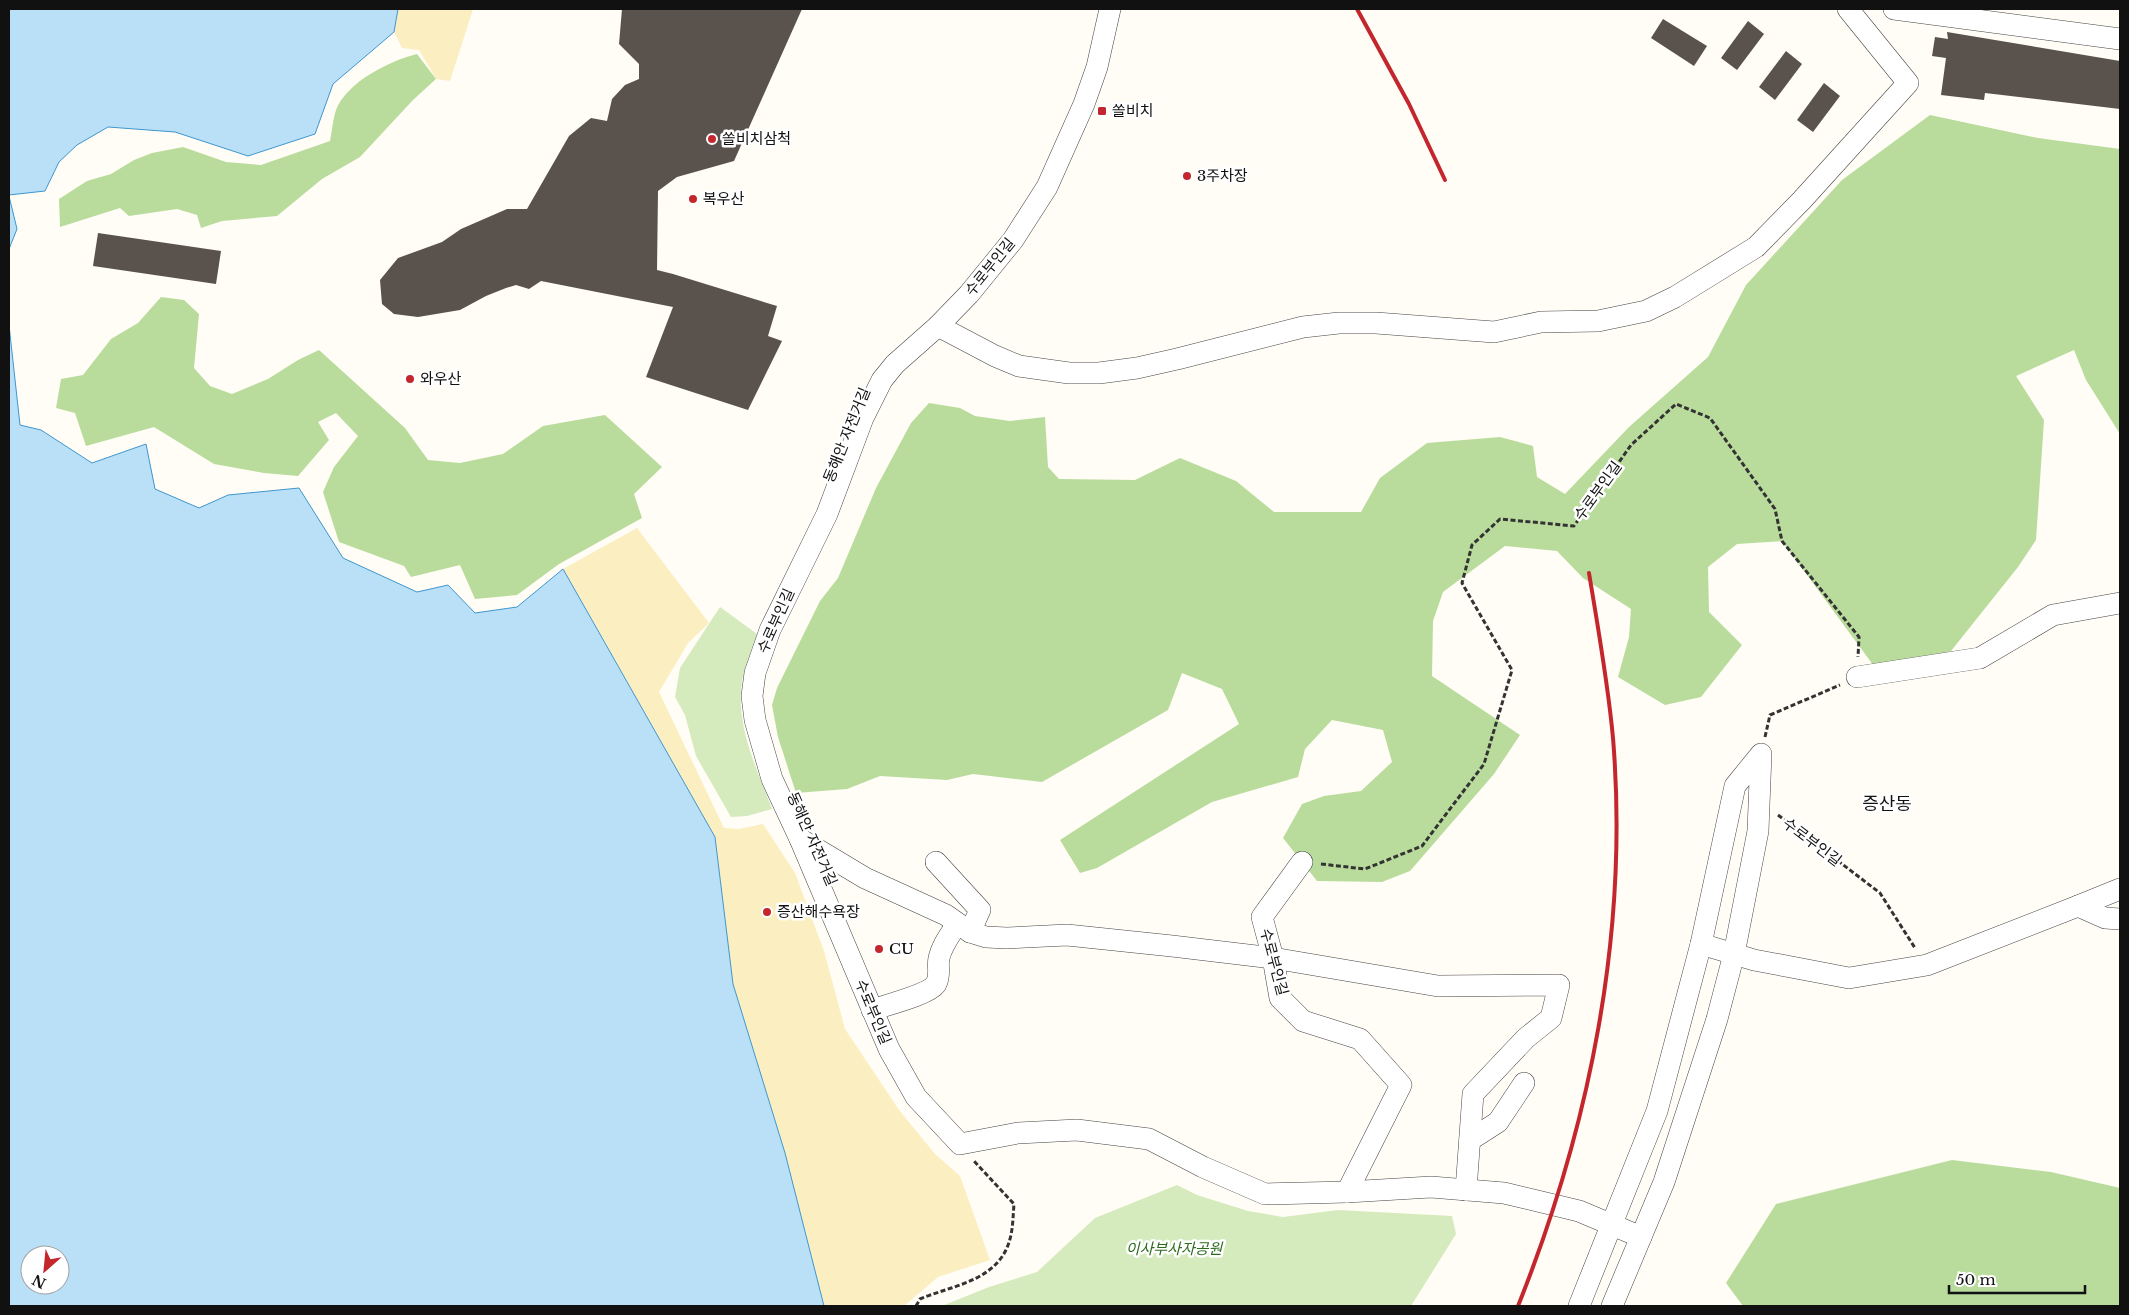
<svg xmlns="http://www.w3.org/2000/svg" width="2129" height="1315" viewBox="0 0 2129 1315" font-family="'Libre Baskerville','Noto Sans KR',serif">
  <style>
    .green { fill: #d5ebbd }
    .forest { fill: #b9dc9c }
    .sand { fill: #fbeec1 }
    .water { fill: #b9e0f7; stroke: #3f96cf; fill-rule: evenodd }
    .building { fill: #5a524d }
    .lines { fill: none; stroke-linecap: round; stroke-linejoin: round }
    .minor-casing { stroke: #444; stroke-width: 22 }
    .path { stroke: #333; stroke-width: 3; stroke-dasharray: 5 2.5; stroke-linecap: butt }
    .minor { stroke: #fff; stroke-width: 21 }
    .rail { stroke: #c4262e; stroke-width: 4 }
    .poi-dot { fill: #c4262e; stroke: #fff; stroke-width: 2 }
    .labels { text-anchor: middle; stroke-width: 5; stroke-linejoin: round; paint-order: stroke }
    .poi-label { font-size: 15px; fill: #111; stroke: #fff; text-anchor: start }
    .street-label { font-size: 15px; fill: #111; stroke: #fff }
    .park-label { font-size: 15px; font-style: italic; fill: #2f6b1f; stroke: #fff }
    .quarter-label { font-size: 18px; fill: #111; stroke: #fff }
  </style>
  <rect width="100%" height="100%" fill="#fffdf5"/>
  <!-- green -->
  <g class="green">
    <path d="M720 607 757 634C751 652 742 671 741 690 738 731 758 772 772 809L747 816 731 817 696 756 685 715 675 697 680 668Z"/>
    <polygon points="1177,1185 1197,1195 1248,1211 1283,1217 1338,1210 1452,1216 1456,1234 1411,1306 942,1306 989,1287 1037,1272 1095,1218"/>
  </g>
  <!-- forest -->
  <g class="forest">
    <path d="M417 54 436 79 413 100 360 157 322 179 277 216 222 221 201 228 197 215 177 209 129 216 120 208 60 227 59 199 87 181 111 174 134 160 152 153 183 147 226 162 261 165 330 141C332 131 333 119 336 110 347 82 389 61 417 54Z"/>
    <polygon points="1930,115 2038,138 2120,149 2120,434 2086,380 2074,350 2016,376 2044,420 2036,540 2018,567 1951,651 1879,673 1782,541 1737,544 1708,567 1709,612 1742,645 1701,697 1665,705 1618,677 1629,637 1631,609 1583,578 1557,551 1505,546 1443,592 1433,621 1432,676 1520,735 1494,774 1410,871 1382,882 1317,881 1283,838 1302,804 1324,796 1361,791 1392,762 1383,730 1332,720 1305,749 1298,777 1212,802 1097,868 1080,873 1060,840 1239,724 1222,689 1182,673 1168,710 1042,782 973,774 947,780 880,776 847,789 796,793 778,737 772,705 777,688 820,601 838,578 876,488 911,423 929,403 960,408 975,416 1010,421 1045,417 1048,467 1059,479 1135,480 1180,458 1236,481 1274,512 1361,512 1380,478 1427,443 1500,437 1533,446 1537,477 1565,494 1629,427 1708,357 1746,285 1842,180"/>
    <polygon points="161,297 184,300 199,314 194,368 210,386 232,394 268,379 298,360 319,350 405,428 428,460 460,463 503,454 543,426 605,415 662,467 634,494 642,518 559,564 517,595 475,599 460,565 411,577 404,566 339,542 323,492 334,467 358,436 336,413 318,422 329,440 298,476 264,473 214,464 154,427 86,446 75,413 56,408 61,379 83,375 111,339 138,323"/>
    <polygon points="1952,1160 2051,1172 2120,1188 2120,1306 1743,1306 1726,1283 1776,1204"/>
  </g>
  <!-- sand -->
  <g class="sand">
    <polygon points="398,9 473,9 450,81 436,79 419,50 402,48 394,32"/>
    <polygon points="637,528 709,623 688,643 659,692 724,828 739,829 763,824 795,873 824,951 845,1029 899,1110 935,1154 960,1176 990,1260 938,1277 904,1306 824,1306 785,1153 733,984 715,837 563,569"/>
  </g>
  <!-- water -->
  <g class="water">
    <polygon points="9,9 398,9 394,32 333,84 315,134 248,156 175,132 108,127 77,145 59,162 45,191 9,195"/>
    <polygon points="9,196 17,229 9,249"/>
    <path d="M9 325 20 425 41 430 92 463 146 444 155 489 199 508 228 495 299 488 343 558 417 592 448 585 475 613 517 607 563 569 715 837 733 984 785 1153 824 1306H9ZM30 1255H60V1285H30Z"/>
  </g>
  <!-- building -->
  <g class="building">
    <polygon points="622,9 802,9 734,161 677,177 658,191 657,270 673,274 777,306 768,336 782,341 748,410 646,377 673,307 541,281 529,289 516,285 506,288 486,296 460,310 418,317 394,314 382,304 380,280 398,258 442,242 461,229 507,209 527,209 569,136 591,118 607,121 612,99 625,85 639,79 639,64 619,44"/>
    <polygon points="1663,19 1707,46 1694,66 1651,38"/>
    <polygon points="1748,21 1764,34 1737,70 1721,58"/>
    <polygon points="1947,32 2120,61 2120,109 1985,93 1984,100 1941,95 1946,58 1932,56 1935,37 1948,39"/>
    <polygon points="1786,51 1802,64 1775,100 1759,87"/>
    <polygon points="1824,83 1840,96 1813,132 1797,120"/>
    <polygon points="98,233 221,251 216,284 93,266"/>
  </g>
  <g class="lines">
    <!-- minor casing -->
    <g class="minor-casing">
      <g id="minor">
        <polyline points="1110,9 1097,67 1084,104 1047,187 1013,240 969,294 938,326 895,364 882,380 863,418 827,514 770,630 755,673 752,696 755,720 772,779 800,839 889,1049 916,1097 960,1144 1018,1133 1077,1130 1149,1139 1203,1167 1265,1194 1347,1192 1401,1085 1360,1039 1303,1021 1280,998 1273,958 1262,917 1302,862"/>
        <polyline points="1894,9 2120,39"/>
        <polyline points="938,326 995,356 1019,366 1069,373 1099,373 1137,368 1177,359 1303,327 1339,323 1376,323 1494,332 1541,322 1598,321 1646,311 1675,297 1756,247 1802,200 1908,83 1848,9"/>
        <polyline points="1857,677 1980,658 2053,615 2120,603"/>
        <polyline points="800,839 865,878 946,915 970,932 986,937 1007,938 1067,935 1172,946 1273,958 1438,986 1559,985 1551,1018 1526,1038 1473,1094 1466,1190"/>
        <polyline points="936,862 980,910 970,932"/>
        <polyline points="2078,906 2120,889"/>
        <polyline points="1701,944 1754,960 1849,978 1927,965 2078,906 2105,918 2120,919"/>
        <path d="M872 1010C886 1005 928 995 936 984 941 975 937 967 939 958 942 945 950 935 957 924"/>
        <polyline points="1470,1140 1498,1122 1524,1083"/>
        <polyline points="1347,1192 1431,1187 1504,1193 1579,1211 1641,1237"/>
        <polyline points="1579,1306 1657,1111 1701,944 1735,786 1761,754 1758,831 1734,954 1717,1019 1664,1182 1612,1306"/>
      </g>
    </g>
    <!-- path -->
    <g class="path">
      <polyline points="1765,737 1770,715 1840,685"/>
      <polyline points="1778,815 1880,893 1915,948"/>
      <polyline points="1321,864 1365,869 1422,846 1484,764 1512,670 1462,583 1472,545 1500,519 1574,526 1631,445 1676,404 1710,418 1775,509 1782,541 1859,637 1858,657"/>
      <path d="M916 1306 920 1299C953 1285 999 1281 1010 1239 1013 1228 1013 1216 1014 1204L973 1160"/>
    </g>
    <!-- minor -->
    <use href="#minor" class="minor"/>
    <!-- rail -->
    <g class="rail">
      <polyline points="1357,9 1409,104 1445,180"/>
      <path d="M1518 1306C1590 1126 1629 932 1613 738 1608 683 1598 628 1589 573"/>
    </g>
  </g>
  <!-- markers -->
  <g class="poi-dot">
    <rect x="1097" y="106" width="10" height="10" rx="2.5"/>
    <circle cx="712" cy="139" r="5"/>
    <circle cx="1187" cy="176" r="5"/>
    <circle cx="693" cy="199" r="5"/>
    <circle cx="410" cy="379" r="5"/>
    <circle cx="767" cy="912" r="5"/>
    <circle cx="879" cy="949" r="5"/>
  </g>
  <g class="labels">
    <!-- poi labels -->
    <g class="poi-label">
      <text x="1112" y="116">쏠비치</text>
      <text x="722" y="144">쏠비치삼척</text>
      <text x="1197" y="181">3주차장</text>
      <text x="703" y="204">복우산</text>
      <text x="420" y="384">와우산</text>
      <text x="777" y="917">증산해수욕장</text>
      <text x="889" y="954">CU</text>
    </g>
    <!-- street labels -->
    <g class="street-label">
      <text transform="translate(990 267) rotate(-51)" y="5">수로부인길</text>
      <text transform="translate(847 435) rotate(-68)" y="5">동해안 자전거길</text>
      <text transform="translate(1598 491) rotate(-54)" y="5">수로부인길</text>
      <text transform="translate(776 621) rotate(-66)" y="5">수로부인길</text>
      <text transform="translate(812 839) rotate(66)" y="5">동해안 자전거길</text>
      <text transform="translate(1812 842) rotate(37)" y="5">수로부인길</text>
      <text transform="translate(1274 962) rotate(75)" y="5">수로부인길</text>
      <text transform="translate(873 1012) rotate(67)" y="5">수로부인길</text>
    </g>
    <!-- park labels -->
    <g class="park-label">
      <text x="1174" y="1254">이사부사자공원</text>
    </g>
    <!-- quarter labels -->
    <g class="quarter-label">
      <text x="1887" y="810">증산동</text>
    </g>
  </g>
  <!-- border -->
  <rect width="2129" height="1315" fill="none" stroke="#111111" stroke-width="20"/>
  <!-- north arrow -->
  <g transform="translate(45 1270) rotate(207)"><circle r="24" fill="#ffffff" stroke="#a0a0a0"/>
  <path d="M0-4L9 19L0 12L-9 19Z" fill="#c4262e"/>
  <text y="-8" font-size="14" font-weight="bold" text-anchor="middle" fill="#111111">N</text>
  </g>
  <!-- scale -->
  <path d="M1949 1285v8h136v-8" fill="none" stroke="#111111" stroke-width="2.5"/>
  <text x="1956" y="1285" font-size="15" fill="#111111" stroke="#ffffff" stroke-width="4" paint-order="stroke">50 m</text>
</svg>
